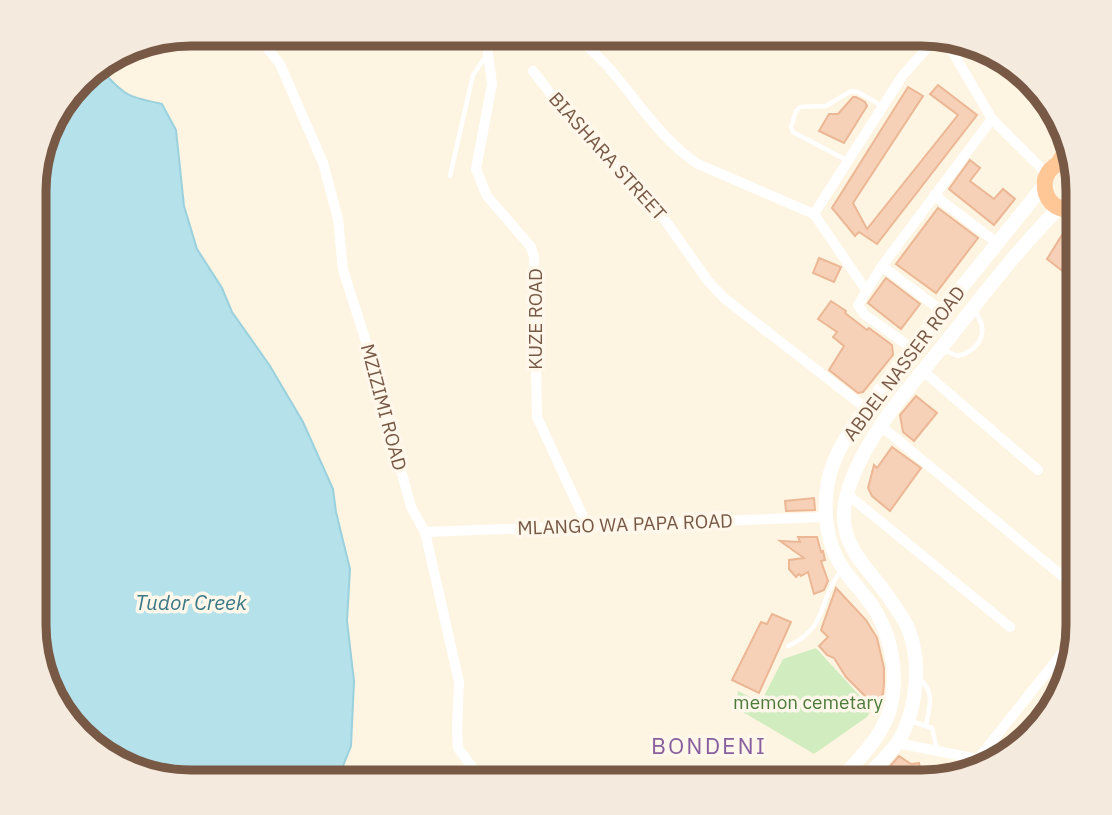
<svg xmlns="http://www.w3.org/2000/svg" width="1112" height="815" viewBox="0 0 1112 815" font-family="'IBM Plex Sans',sans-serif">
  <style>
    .green { fill: #d1edbf }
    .water { fill: #b4e1ea; stroke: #9ad1dd; stroke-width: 2 }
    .building { fill: #f6d1b7; stroke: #ebb795; stroke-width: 2 }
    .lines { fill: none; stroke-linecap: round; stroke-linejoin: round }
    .service { stroke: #fff; stroke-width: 4.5 }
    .minor { stroke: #fff; stroke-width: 10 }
    .secondary { stroke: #fff; stroke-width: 14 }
    .trunk { stroke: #ffc696; stroke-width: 16 }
    .labels { text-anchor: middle; stroke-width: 7; stroke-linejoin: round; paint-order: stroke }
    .street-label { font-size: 19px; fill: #785946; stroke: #fff7ea }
    .park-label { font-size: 19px; fill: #4c7a3a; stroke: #fff7ea }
    .water-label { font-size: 21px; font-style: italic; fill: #3b7987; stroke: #fff7ea }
    .quarter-label { font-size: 23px; letter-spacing: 2px; fill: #89609d; stroke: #fff7ea }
    .rim { fill: none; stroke: #785946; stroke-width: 9 }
  </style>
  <rect width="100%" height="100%" fill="#fef4e2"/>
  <!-- green -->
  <polygon class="green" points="816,648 859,695 874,706 867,717 814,754 736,708 738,691 761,702 783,659"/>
  <!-- water -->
  <path class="water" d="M116 55 118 64 106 75C128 99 132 97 162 104L176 130 184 206 197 249 222 288 232 312 270 366 303 422 333 489 336 512 350 569 347 621 354 681 351 746 337 781H180L94 749 54 703 35 645V169L54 112 87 72Z"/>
  <!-- building -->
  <g class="building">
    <polygon points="938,85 977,115 877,244 859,232 855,236 832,208 908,87 923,96 853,203 867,229 958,115 930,94"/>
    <polygon points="853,97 856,97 865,102 867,106 844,143 819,131 829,114 838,114"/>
    <polygon points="970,160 980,168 970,181 994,199 1003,189 1015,199 994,225 949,189"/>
    <polygon points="938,208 978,238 936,293 896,264"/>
    <polygon points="1078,232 1078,283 1047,259 1062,235"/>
    <polygon points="819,258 841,267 834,282 813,273"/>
    <polygon points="886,278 920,304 901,329 868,303"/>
    <polygon points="831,301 846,311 845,313 867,330 869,328 892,345 893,355 863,392 858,393 829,370 844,346 833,337 837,332 818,319"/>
    <polygon points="916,396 937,413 914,441 903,432 900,415"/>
    <polygon points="892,447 921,468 890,511 872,496 868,488 874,465 877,468"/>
    <polygon points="814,498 815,510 786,511 785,501"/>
    <polygon points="798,537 817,537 821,552 823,551 825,560 821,561 828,581 824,590 814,594 808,572 801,576 799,574 796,577 789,569 789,560 804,558 780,541 800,542"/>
    <polygon points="836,588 866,620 877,638 884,668 884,683 883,694 872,703 846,677 834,658 827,655 819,646 828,637 821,630"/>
    <polygon points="772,614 791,622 759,693 732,680 761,622 767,624"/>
    <polygon points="899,756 911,764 919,763 923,781 876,782"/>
  </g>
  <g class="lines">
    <!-- service -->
    <g class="service">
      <polyline points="848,161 793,132 791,127 796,111 800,107 826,106 851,91 858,92 882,106"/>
      <polyline points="450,176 473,75 487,55"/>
      <path d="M943 350 958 356C980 350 990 331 975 312"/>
      <path d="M788 646C829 627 817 602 840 572"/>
      <path d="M919 678C935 692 930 706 926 725"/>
      <polyline points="911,721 932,728 937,749"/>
    </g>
    <!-- minor -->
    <g class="minor">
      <path d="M578 37C588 47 599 57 609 68 638 101 661 140 698 164L814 214 866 290"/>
      <polyline points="486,38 492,84 476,169 487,196 531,247 534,257 537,417 587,525"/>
      <polyline points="945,39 992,119 1047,174"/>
      <polyline points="261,40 280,64 323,163 338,219 343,270 369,351 411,507 425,532 459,682 457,729 458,748 472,767 476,782"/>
      <polyline points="533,71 568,116 655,206 708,281 724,298 867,409"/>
      <polyline points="934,195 996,242"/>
      <polyline points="814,214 903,75 938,36"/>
      <polyline points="882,266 942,311"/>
      <polyline points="913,349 864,314 858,305 882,266 992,119"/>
      <polyline points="923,371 1038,470"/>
      <polyline points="881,426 1078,589"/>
      <polyline points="847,494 1010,627"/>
      <polyline points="425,532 825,517"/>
      <polyline points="897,743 978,759 991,765"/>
      <polyline points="978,759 1078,633"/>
    </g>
    <!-- secondary -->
    <g class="secondary">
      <path d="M838 782C853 765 871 748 882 728 902 692 895 641 873 607 862 590 844 575 836 556 824 531 823 500 830 473 841 435 872 402 895 371 944 308 995 247 1044 185"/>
      <path d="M862 782C874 769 888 756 898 742 917 711 922 662 908 628 902 616 893 603 885 592 869 570 845 549 844 519 843 501 851 479 859 463 879 421 913 383 943 346 980 299 1016 251 1059 208"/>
    </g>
    <!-- trunk -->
    <g class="trunk">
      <path d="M1074 162C1030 158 1039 221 1078 207"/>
      <polyline points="1058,164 1069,145"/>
    </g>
  </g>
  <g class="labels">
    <!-- street labels -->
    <g class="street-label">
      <text transform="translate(608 156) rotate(48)" y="7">BIASHARA STREET</text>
      <text transform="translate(535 319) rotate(-90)" y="7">KUZE ROAD</text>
      <text transform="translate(904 363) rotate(-53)" y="7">ABDEL NASSER ROAD</text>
      <text transform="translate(384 407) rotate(75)" y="7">MZIZIMI ROAD</text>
      <text transform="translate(625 524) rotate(-2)" y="7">MLANGO WA PAPA ROAD</text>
    </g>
    <!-- park labels -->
    <g class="park-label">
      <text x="808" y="709">memon cemetary</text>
    </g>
    <!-- water labels -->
    <g class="water-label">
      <text x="191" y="610">Tudor Creek</text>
    </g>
    <!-- quarter labels -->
    <g class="quarter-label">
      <text x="709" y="754">BONDENI</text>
    </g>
  </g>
  <!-- crop -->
  <path d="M0 0H1112V815H0ZM191 46H921A145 145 0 0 1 1066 191V625A145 145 0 0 1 921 770H191A145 145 0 0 1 46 625V191A145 145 0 0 1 191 46Z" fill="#f4eadd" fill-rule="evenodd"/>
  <path class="rim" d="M191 46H921A145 145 0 0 1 1066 191V625A145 145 0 0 1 921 770H191A145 145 0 0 1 46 625V191A145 145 0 0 1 191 46Z"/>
</svg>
